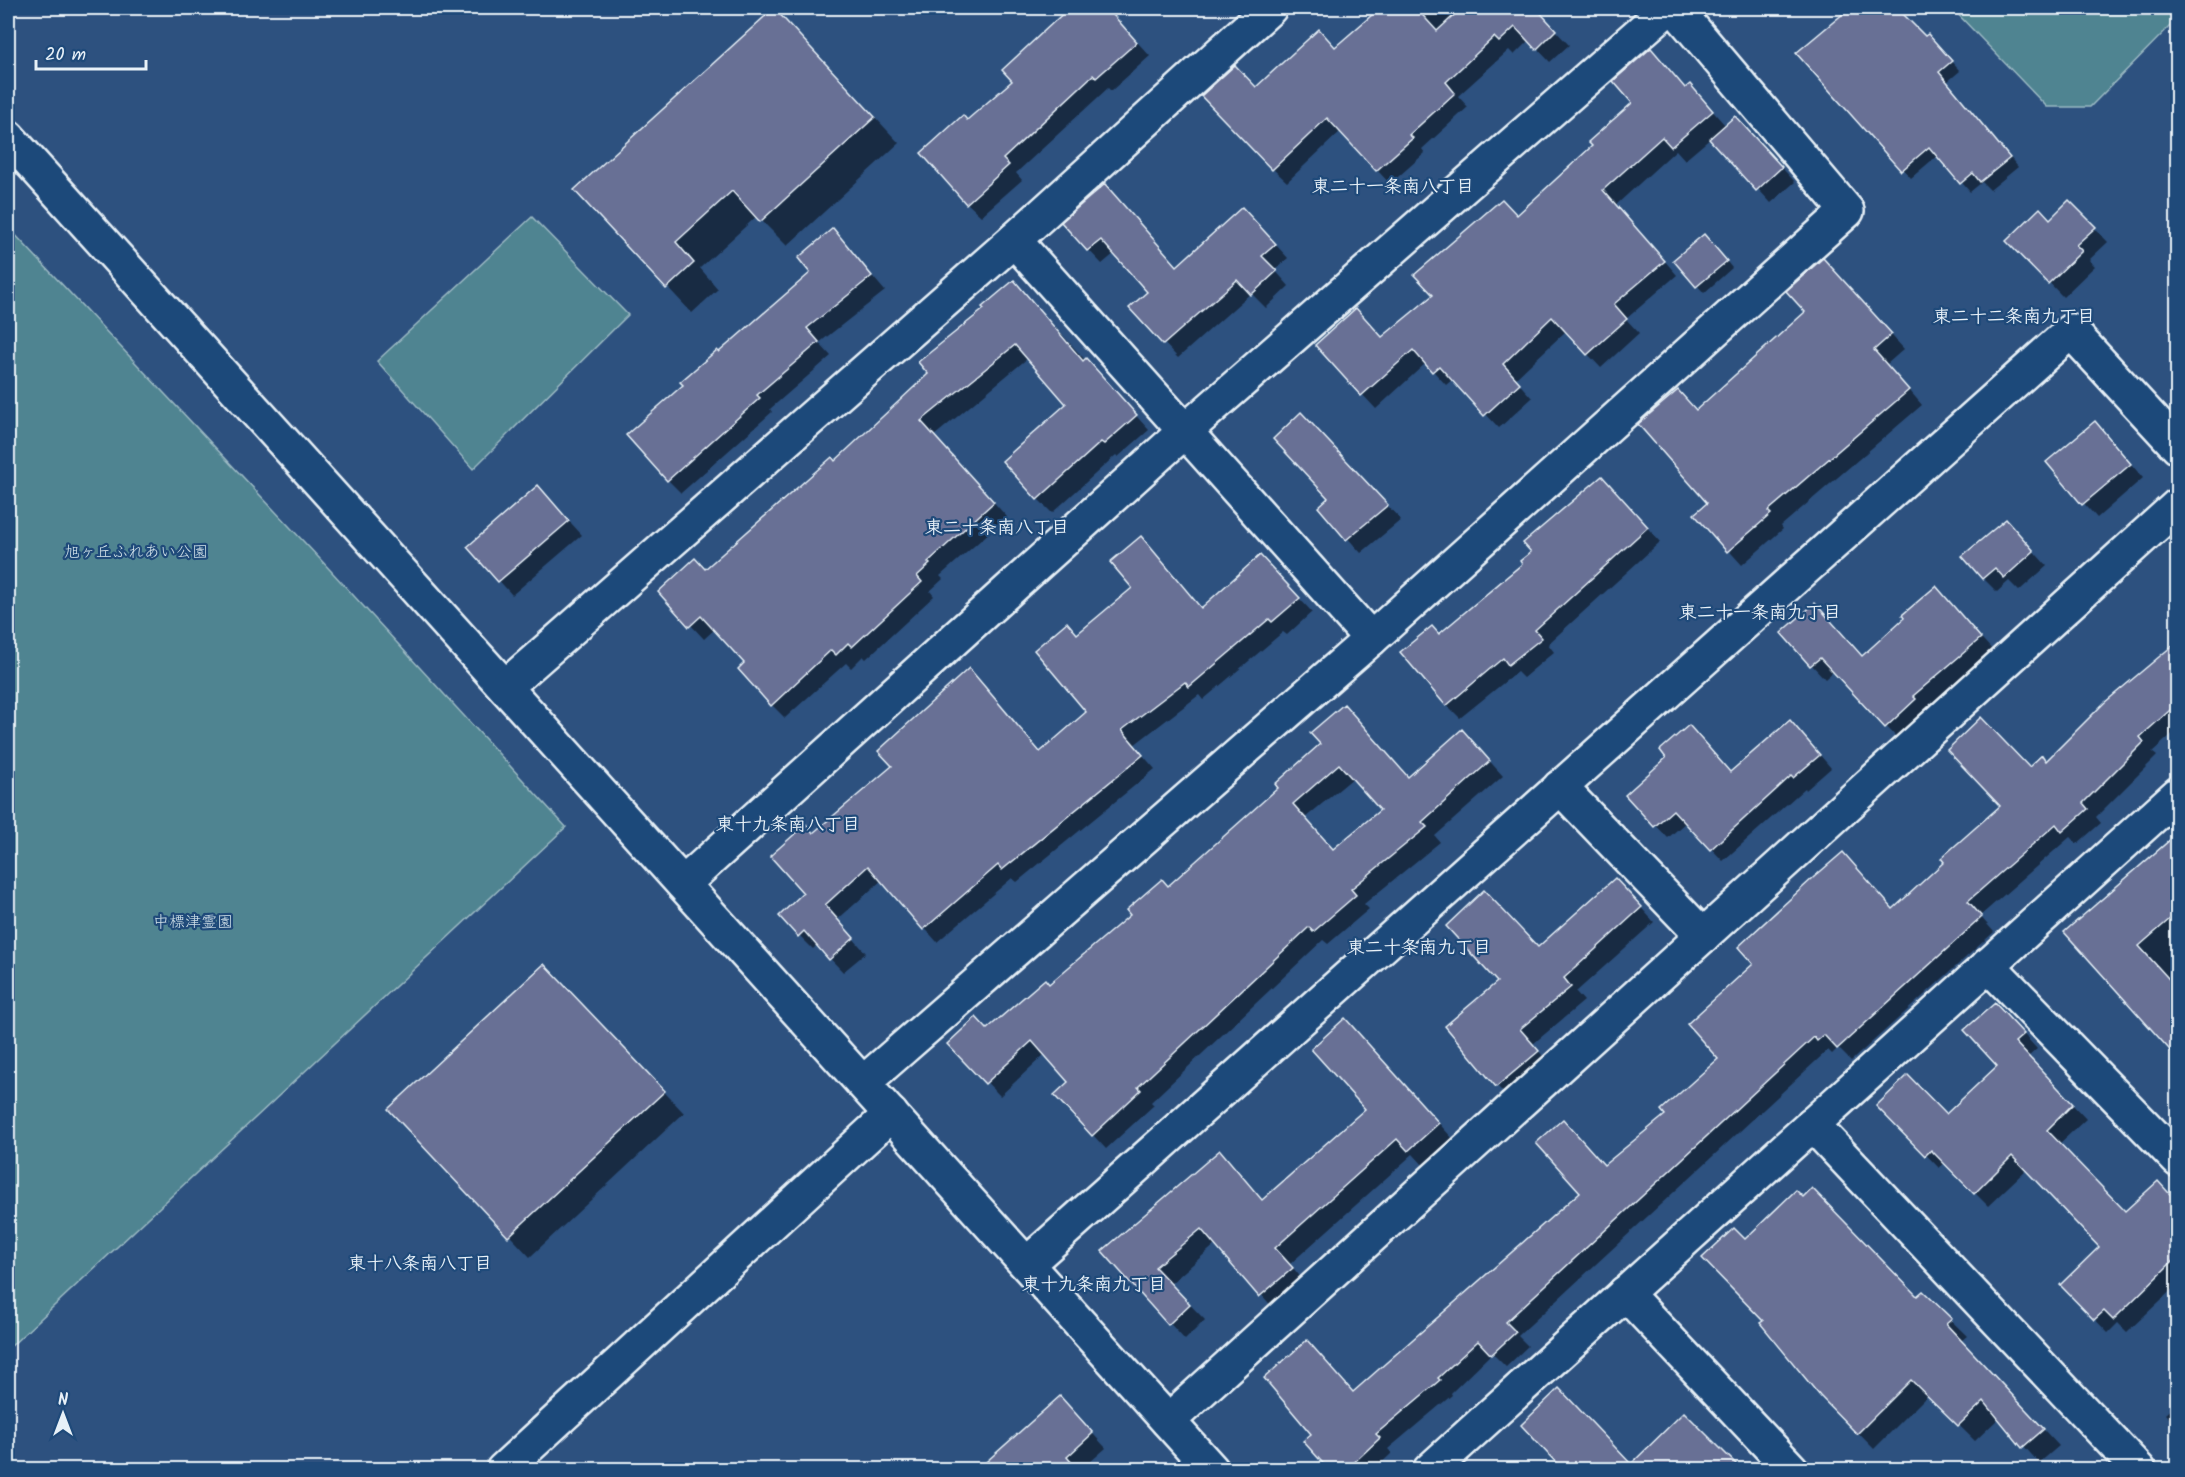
<svg xmlns="http://www.w3.org/2000/svg" width="2185" height="1477" viewBox="0 0 2185 1477" font-family="Kalam,'Klee One',sans-serif">
  <style>
    .green { fill: #4f8491; stroke: #9cbac4; stroke-width: 1.5 }
    .shadow { fill: #0007; fill-rule: evenodd }
    .building { fill: #676f95; stroke: #e8f1f8; stroke-width: 1.5; fill-rule: evenodd }
    .lines { fill: none; stroke-linecap: round; stroke-linejoin: round }
    .minor-casing { stroke: #e8f1f8; stroke-width: 38 }
    .minor { stroke: #1f4a7a; stroke-width: 33 }
    .labels { text-anchor: middle; stroke-width: 4.5; stroke-linejoin: round; paint-order: stroke }
    .park-label { font-size: 16px; fill: #d1e1e9; stroke: #1f4a7a }
    .neighbourhood-label { font-size: 18px; font-weight: bold; fill: #e8f1f8; stroke: #1f4a7a }
  </style>
  <rect width="100%" height="100%" fill="#2d517f"/>
  <filter id="ink" filterUnits="userSpaceOnUse"><feTurbulence type="fractalNoise" baseFrequency=".0167" numOctaves="2"/><feDisplacementMap in="SourceGraphic" scale="12" xChannelSelector="R" yChannelSelector="G"/><feConvolveMatrix kernelMatrix="1 2 1 2 8 2 1 2 1" color-interpolation-filters="sRGB"/></filter>
  <g filter="url(#ink)">
    <!-- green -->
    <g class="green">
      <polygon points="1952,8 2177,8 2177,19 2090,107 2047,107"/>
      <polygon points="532,217 628,315 473,469 377,361"/>
      <polygon points="8,227 320,559 566,827 8,1349"/>
    </g>
    <!-- shadow -->
    <g class="shadow">
      <polygon points="1071,8 1106,8 1150,56 1111,91 1108,88 1016,173 1022,180 981,216 967,203 968,121 1014,81 1004,70"/>
      <polygon points="1382,8 1534,8 1569,45 1550,62 1529,40 1514,55 1509,50 1458,96 1468,107 1422,149 1425,153 1390,184 1341,131 1287,182 1273,169 1256,88 1336,48"/>
      <polygon points="1852,8 1895,8 1925,38 1936,45 1960,71 1947,82 2018,167 1990,190 1982,182 1970,192 1938,155 1911,178 1798,53"/>
      <polygon points="798,34 899,143 787,246 757,216 700,268 718,289 692,313 576,190"/>
      <polygon points="1651,50 1686,89 1690,86 1726,126 1749,132 1795,182 1771,203 1711,138 1685,160 1676,150 1616,205 1677,275 1626,319 1639,333 1601,368 1566,331 1515,379 1532,398 1499,428 1453,379 1446,385 1426,363 1376,409 1317,346 1370,324 1383,338 1435,295 1594,146 1634,103"/>
      <polygon points="2069,202 2108,242 2089,260 2095,266 2063,297 2009,241 2050,221"/>
      <polygon points="1255,222 1288,258 1275,270 1289,286 1266,308 1251,293 1178,358 1131,308 1149,292 1115,253 1102,264 1063,223 1178,267"/>
      <polygon points="833,230 885,291 819,343 831,356 770,409 772,412 681,493 668,480 719,354 812,273"/>
      <polygon points="1711,242 1732,268 1704,293 1675,260"/>
      <polygon points="1823,260 1904,349 1887,364 1922,405 1781,526 1783,529 1742,565 1696,514 1709,503 1678,392 1697,411 1807,312"/>
      <polygon points="1014,282 1149,430 1118,457 1116,455 1052,513 1038,499 1068,404 1028,358 934,436 1007,517 940,576 943,579 930,591 934,596 866,659 863,656 851,668 846,663 785,718 772,705 746,663 715,629 704,639 660,592 705,571 835,462 930,375 986,310"/>
      <polygon points="1315,428 1401,520 1361,553 1320,507 1331,498"/>
      <polygon points="2108,437 2143,478 2097,518 2048,463"/>
      <polygon points="538,487 582,535 512,595 469,547"/>
      <polygon points="1616,492 1660,542 1548,644 1554,652 1523,678 1517,672 1460,718 1447,705 1439,635 1524,564 1533,552"/>
      <polygon points="2019,535 2047,566 2019,591 2009,581 1997,592 1983,578"/>
      <polygon points="1141,538 1202,609 1273,570 1312,612 1287,635 1283,632 1203,700 1199,695 1134,745 1155,769 1017,882 1012,878 937,942 882,880 837,920 866,953 843,972 817,945 813,949 799,935 814,834 895,767 969,670 1041,753 1088,712 1067,624 1078,635 1134,588"/>
      <polygon points="1936,588 1994,652 1926,711 1929,714 1900,741 1834,671 1825,679 1783,634 1863,657"/>
      <polygon points="2178,650 2178,729 2152,752 2157,756 2096,817 2101,823 2077,844 2070,837 1980,916 1994,932 1851,1061 1838,1048 1832,1054 1828,1050 1518,1336 1528,1346 1506,1367 1492,1353 1451,1393 1452,1395 1388,1449 1392,1453 1374,1470 1332,1470 1354,1393 1582,1192 1605,1167 1667,1115 1720,1059 1755,965 1843,854 1894,910 2002,806 2029,769 2047,762"/>
      <path d="M1344 706 1409 778 1475 745 1503 776 1435 836 1440 842 1364 904 1369 909 1328 944 1323 940 1151 1102 1154 1105 1106 1149 1093 1135 1070 1082 1045 1054 1000 1096 950 1044 987 1031 1050 986 1169 888 1281 788 1323 744ZM1353 778 1382 811 1334 850 1305 818Z"/>
      <polygon points="1802,734 1831,768 1806,790 1805,788 1723,861 1686,822 1668,838 1627,795 1731,773"/>
      <polygon points="2178,845 2178,1057 2066,932"/>
      <polygon points="1628,893 1654,922 1576,992 1584,1001 1533,1044 1551,1066 1511,1100 1497,1086 1538,949"/>
      <polygon points="565,986 684,1113 530,1257 390,1109"/>
      <polygon points="2009,1018 2037,1049 2028,1057 2086,1119 2059,1144 2125,1213 2178,1204 2178,1284 2127,1332 2118,1323 2108,1333 2062,1285 2101,1247 2027,1169 1988,1206 1945,1163 1939,1168 1879,1106 1947,1116 1999,1066"/>
      <polygon points="1360,1036 1454,1140 1424,1166 1413,1154 1290,1264 1307,1285 1276,1311 1216,1244 1170,1284 1205,1320 1185,1340 1104,1251 1220,1152 1264,1201 1367,1109"/>
      <polygon points="1745,1241 1917,1298 1923,1293 1967,1336 1961,1341 2059,1446 2039,1463 1999,1418 1975,1441 1928,1395 1874,1449 1821,1395 1765,1321"/>
      <polygon points="1060,1398 1106,1448 1081,1470 976,1470"/>
      <polygon points="2178,1403 2178,1426 2165,1414"/>
    </g>
    <!-- building -->
    <g class="building">
      <polygon points="774,8 875,117 760,222 732,191 676,242 694,263 666,289 574,190"/>
      <polygon points="1069,8 1107,8 1137,42 1096,78 1093,75 1003,159 1009,165 966,204 921,153 963,115 967,120 1012,81 1002,70"/>
      <polygon points="1380,8 1416,8 1437,31 1462,8 1536,8 1556,30 1536,50 1515,27 1499,42 1494,37 1446,82 1455,93 1409,135 1413,138 1376,171 1327,118 1272,170 1201,96 1235,65 1256,87 1319,29 1335,47"/>
      <polygon points="1850,8 1897,8 1925,36 1928,34 1952,61 1939,72 2010,158 1980,182 1973,173 1960,184 1929,147 1901,171 1796,53"/>
      <polygon points="1651,48 1685,88 1690,84 1713,111 1671,147 1662,137 1603,190 1665,261 1614,304 1627,319 1587,355 1552,317 1503,364 1520,383 1484,416 1439,366 1432,372 1413,350 1361,396 1315,345 1356,308 1382,337 1433,295 1414,275 1502,199 1517,215 1592,146 1588,142 1632,103 1613,81"/>
      <polygon points="1735,116 1782,167 1756,191 1709,139"/>
      <polygon points="1105,184 1177,266 1242,207 1276,244 1262,256 1277,271 1251,295 1237,280 1163,345 1129,308 1147,292 1101,240 1087,251 1061,222"/>
      <polygon points="2069,200 2096,227 2076,245 2082,251 2048,284 2006,241 2040,208 2050,219"/>
      <polygon points="833,228 872,276 807,328 819,342 757,395 760,398 667,481 626,435 683,385 680,382 717,350 719,352 810,273 798,258"/>
      <polygon points="1704,234 1727,261 1696,287 1673,260"/>
      <polygon points="1823,258 1892,334 1874,350 1909,390 1768,511 1771,514 1727,552 1694,514 1707,503 1638,424 1678,390 1696,410 1805,312 1786,291"/>
      <polygon points="1014,280 1083,361 1086,358 1137,415 1104,444 1101,442 1037,500 1002,461 1066,404 1015,345 921,421 994,502 928,562 930,564 917,576 922,582 852,647 848,643 836,655 831,650 771,706 738,669 744,663 701,616 689,627 658,592 695,558 705,569 832,457 835,461 928,374 918,362 984,309 982,307"/>
      <polygon points="1301,412 1388,505 1346,540 1318,507 1328,498 1273,439"/>
      <polygon points="2095,421 2131,464 2082,505 2046,462"/>
      <polygon points="1602,476 1648,527 1535,630 1542,638 1508,665 1503,658 1446,706 1400,652 1432,626 1439,634 1522,564 1520,561 1531,552 1523,543"/>
      <polygon points="538,485 569,521 498,582 467,547"/>
      <polygon points="2006,519 2034,551 2004,578 1995,568 1982,579 1962,556"/>
      <polygon points="1141,536 1201,608 1260,555 1300,598 1272,622 1269,619 1189,687 1185,682 1122,730 1143,755 1002,870 998,865 923,930 868,866 825,905 854,938 829,960 804,931 798,937 779,916 803,893 770,856 806,824 813,833 892,766 878,751 969,668 1040,752 1086,712 1034,650 1067,622 1077,634 1132,588 1110,562"/>
      <polygon points="1936,586 1981,638 1913,696 1916,699 1885,728 1820,658 1810,666 1781,633 1815,603 1862,656 1904,618 1902,615"/>
      <polygon points="2178,641 2178,703 2140,737 2144,742 2083,803 2088,809 2062,832 2056,824 1968,901 1982,917 1837,1049 1824,1035 1817,1041 1814,1037 1506,1322 1516,1332 1491,1355 1478,1341 1438,1378 1440,1380 1376,1434 1380,1438 1346,1470 1329,1470 1303,1441 1311,1434 1264,1378 1307,1340 1353,1392 1580,1192 1536,1143 1563,1119 1604,1165 1665,1115 1661,1110 1718,1059 1687,1024 1753,964 1738,947 1814,877 1843,852 1893,909 1944,862 1941,858 2000,806 1947,750 1981,717 2029,767 2042,755 2046,761 2104,703"/>
      <path d="M1344 704 1408 777 1462 729 1490 761 1422 822 1427 827 1351 889 1356 895 1313 932 1309 927 1138 1087 1141 1090 1092 1136 1054 1095 1068 1082 1032 1041 985 1084 947 1044 976 1017 987 1029 1045 979 1049 984 1130 915 1126 910 1162 879 1168 886 1278 788 1275 784 1320 744 1310 733ZM1339 764 1380 810 1333 849 1293 804Z"/>
      <polygon points="1790,720 1820,755 1793,778 1791,776 1710,850 1673,810 1654,827 1625,795 1666,758 1660,750 1689,725 1730,772"/>
      <polygon points="2178,833 2178,912 2139,946 2178,989 2178,1059 2064,932"/>
      <polygon points="1615,878 1642,907 1564,978 1571,987 1520,1029 1539,1051 1496,1087 1445,1026 1497,982 1446,926 1484,890 1538,947"/>
      <polygon points="544,964 665,1091 508,1237 388,1109"/>
      <polygon points="1995,1003 2024,1034 2015,1042 2073,1104 2047,1130 2125,1211 2158,1181 2178,1203 2178,1256 2113,1320 2104,1311 2094,1320 2060,1285 2099,1247 2012,1156 1974,1194 1931,1150 1925,1156 1876,1106 1908,1075 1946,1114 1997,1066 1964,1030"/>
      <polygon points="1345,1018 1439,1123 1408,1151 1397,1139 1275,1248 1293,1268 1259,1297 1201,1229 1155,1267 1190,1304 1168,1325 1102,1251 1220,1150 1262,1200 1365,1109 1311,1049"/>
      <polygon points="1812,1188 1917,1296 1923,1291 1952,1319 1946,1324 2044,1429 2022,1448 1984,1401 1958,1426 1911,1380 1857,1434 1820,1396 1760,1323 1763,1321 1702,1258 1734,1228 1745,1239 1796,1190 1803,1197"/>
      <polygon points="1559,1388 1631,1464 1684,1412 1742,1470 1563,1470 1521,1425"/>
      <polygon points="1060,1396 1093,1433 1067,1457 1078,1470 977,1470"/>
    </g>
    <g class="lines">
      <!-- minor casing -->
      <g class="minor-casing">
        <g id="minor">
          <polyline points="8,137 1212,1470"/>
          <polyline points="1014,240 1371,639"/>
          <polyline points="505,687 1014,240 1270,8"/>
          <polyline points="1560,787 1703,936"/>
          <polyline points="683,884 1185,431 1668,8"/>
          <polyline points="1988,965 2178,1160"/>
          <polyline points="863,1083 1371,639 1847,211 1675,8"/>
          <polyline points="1812,1124 2139,1470"/>
          <polyline points="1027,1264 2071,331 2178,447"/>
          <polyline points="1625,1293 1792,1470"/>
          <polyline points="1168,1421 2178,505"/>
          <polyline points="503,1470 891,1114"/>
          <polyline points="1430,1470 2178,794"/>
        </g>
      </g>
      <!-- minor -->
      <use href="#minor" class="minor"/>
    </g>
  </g>
  <g class="labels">
    <!-- park labels -->
    <g class="park-label">
      <text x="136" y="557">旭ヶ丘ふれあい公園</text>
      <text x="193" y="927">中標津霊園</text>
    </g>
    <!-- neighbourhood labels -->
    <g class="neighbourhood-label">
      <text x="1393" y="192">東二十一条南八丁目</text>
      <text x="2014" y="322">東二十二条南九丁目</text>
      <text x="997" y="533">東二十条南八丁目</text>
      <text x="1760" y="618">東二十一条南九丁目</text>
      <text x="788" y="830">東十九条南八丁目</text>
      <text x="1419" y="953">東二十条南九丁目</text>
      <text x="420" y="1269">東十八条南八丁目</text>
      <text x="1094" y="1290">東十九条南九丁目</text>
    </g>
  </g>
  <!-- margin -->
  <rect width="2185" height="1477" fill="none" stroke="#1f4a7a" stroke-width="30"/>
  <rect x="15" y="15" width="2155" height="1447" fill="none" stroke="#e8f1f8" stroke-width="2" filter="url(#ink)"/>
  <!-- north arrow -->
  <g transform="translate(63 1414)" stroke="#1f4a7a" stroke-width="4.5" paint-order="stroke">
  <path d="M0-4.5L10 22L0 15L-10 22Z" fill="#e8f1f8"/>
  <text y="-9" font-size="16" font-weight="bold" text-anchor="middle" fill="#e8f1f8">N</text>
  </g>
  <!-- scale -->
  <path d="M36 60v9h110v-9" fill="none" stroke="#e8f1f8" stroke-width="3"/>
  <text x="45" y="60" font-size="18" fill="#e8f1f8" stroke="#1f4a7a" stroke-width="4.5" paint-order="stroke">20 m</text>
</svg>
